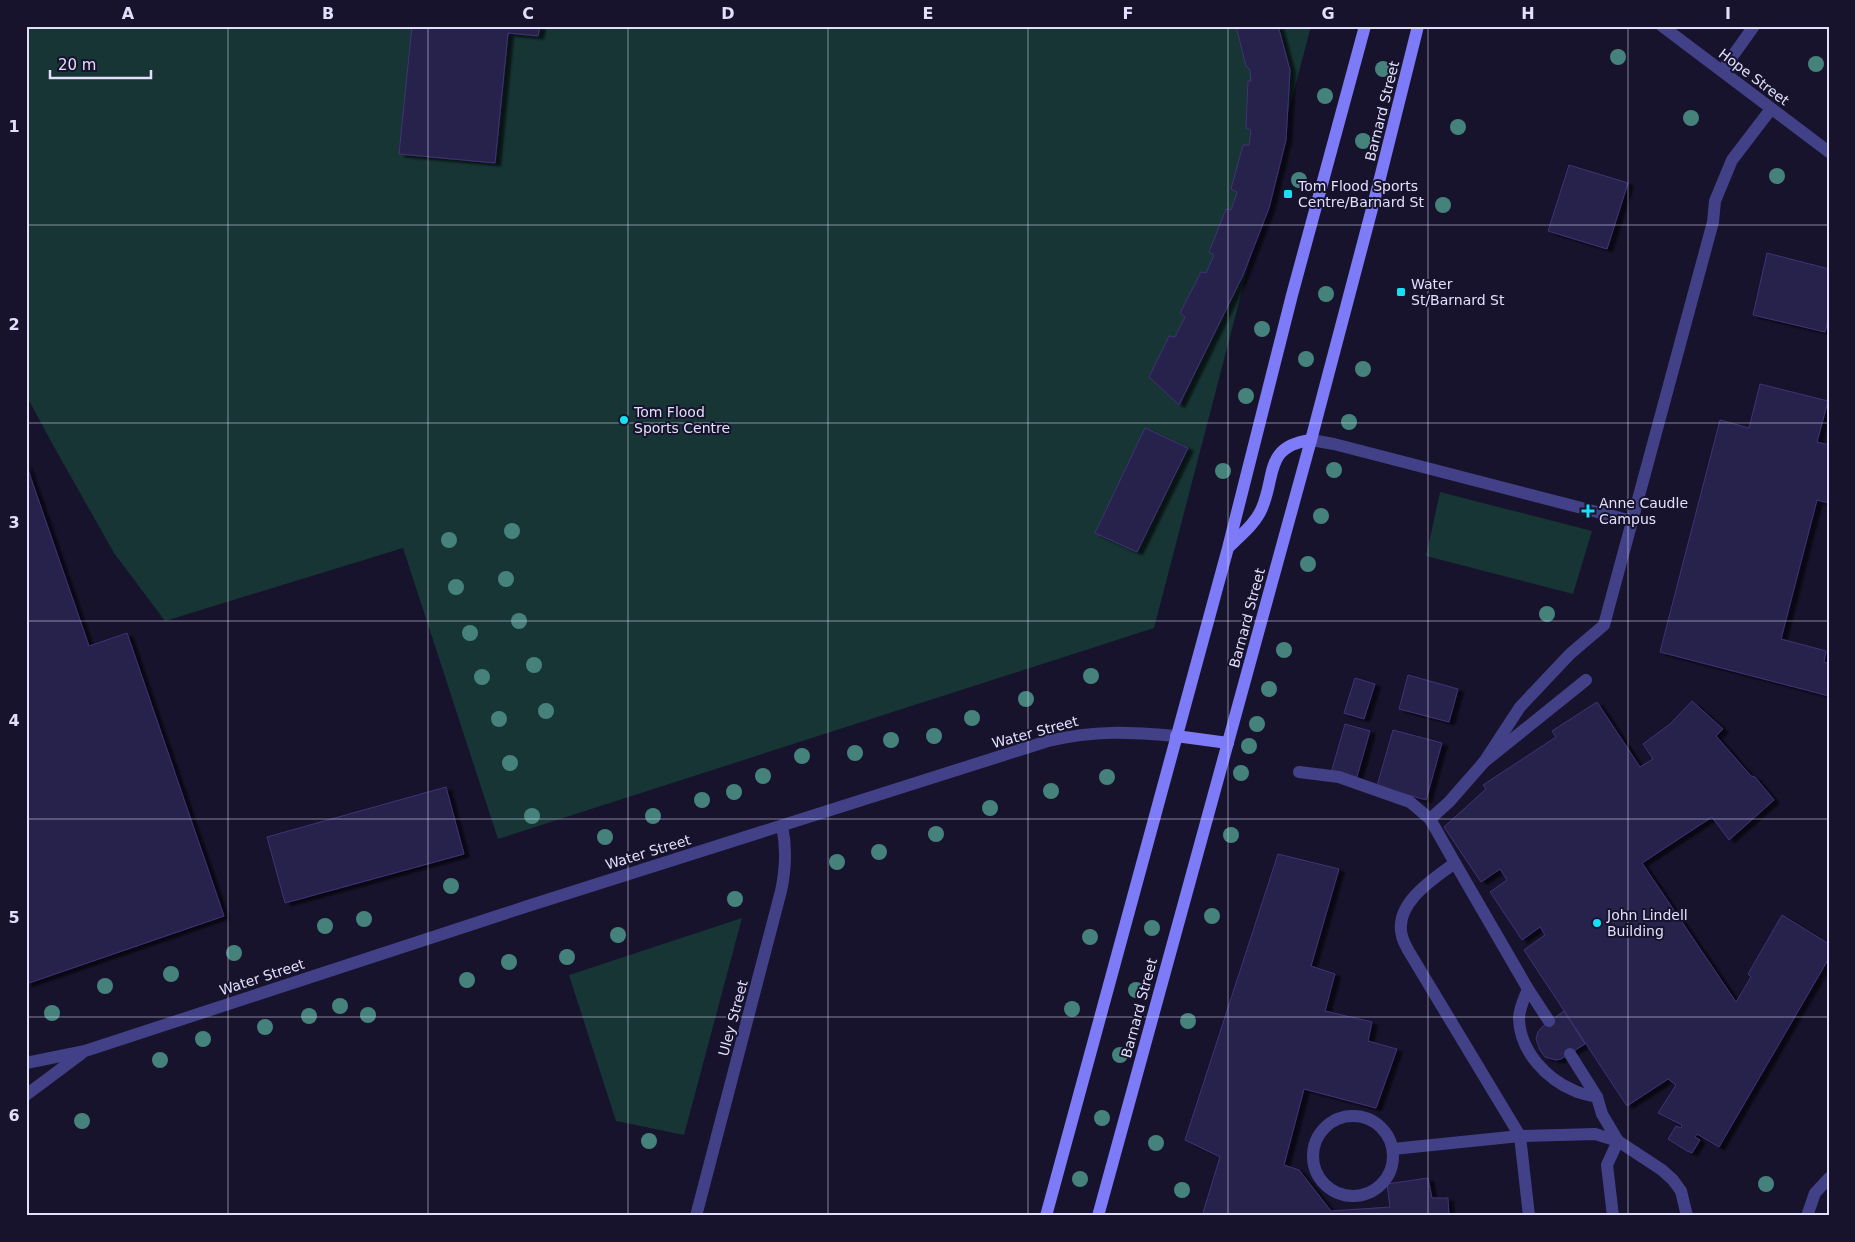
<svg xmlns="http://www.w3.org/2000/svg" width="1855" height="1242" viewBox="0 0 1855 1242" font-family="'DejaVu Sans',sans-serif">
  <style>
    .green { fill: #163534 }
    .building { fill: #28204c; stroke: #403376; filter: url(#shadow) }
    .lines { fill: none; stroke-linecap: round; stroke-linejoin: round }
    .lane { stroke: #424188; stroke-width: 12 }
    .street { stroke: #424188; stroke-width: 12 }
    .secondary { stroke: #7d7bf8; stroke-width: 12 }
    .tree { fill: #46827c }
    .grid { fill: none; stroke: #e2dffd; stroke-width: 1; stroke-opacity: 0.55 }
    .poi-dot { fill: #16e0f3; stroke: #17132c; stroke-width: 2 }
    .labels { text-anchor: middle; stroke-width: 4; stroke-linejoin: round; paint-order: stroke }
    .street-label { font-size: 14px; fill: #e2dffd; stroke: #17132c }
    .poi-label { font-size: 14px; fill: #e2dffd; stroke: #17132c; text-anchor: start }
    .neatline { fill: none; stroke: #e2dffd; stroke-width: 2 }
    .grid-label { font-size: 16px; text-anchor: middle; font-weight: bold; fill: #e2dffd }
  </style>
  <defs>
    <filter id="shadow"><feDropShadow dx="5.5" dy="3" stdDeviation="1" flood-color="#0009"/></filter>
  </defs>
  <rect width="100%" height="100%" fill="#17132c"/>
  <!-- green -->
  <g class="green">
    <polygon points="26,26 1311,26 1154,628 498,839 403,548 165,621 114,553 53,445 26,395"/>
    <polygon points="1440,492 1592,531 1573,594 1426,556"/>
    <polygon points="742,918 684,1135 616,1121 569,975"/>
  </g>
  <!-- building -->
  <g class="building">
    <polygon points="412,26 540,26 538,36 508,33 495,163 399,154"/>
    <polygon points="1236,26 1278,26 1290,70 1286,140 1269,208 1243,275 1179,405 1149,377 1169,336 1175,337 1185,317 1180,313 1201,272 1206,273 1214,255 1209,252 1226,209 1231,210 1237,192 1231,189 1243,145 1249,145 1251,130 1246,128 1248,81 1251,81 1250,70 1246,66"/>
    <polygon points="1569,165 1628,183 1607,249 1548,231"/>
    <polygon points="1767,253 1829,269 1829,317 1825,332 1753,315"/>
    <polygon points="1760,384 1828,401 1817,442 1829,445 1829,503 1817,500 1781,639 1826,651 1824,662 1829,664 1829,696 1660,652 1720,420 1749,428"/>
    <polygon points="1145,428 1188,448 1137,552 1095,533"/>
    <polygon points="26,464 89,646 127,633 224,916 26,984"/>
    <polygon points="1408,675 1458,689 1449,722 1399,709"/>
    <polygon points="1355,678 1375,684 1364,719 1344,713"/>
    <polygon points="1692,701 1723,729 1716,736 1751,776 1755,777 1774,800 1729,840 1712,817 1642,863 1736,1002 1751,977 1748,974 1782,915 1829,944 1829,958 1719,1147 1697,1134 1695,1137 1700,1140 1692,1153 1687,1151 1668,1139 1676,1126 1681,1128 1682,1125 1658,1113 1676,1085 1668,1079 1627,1106 1524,950 1545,935 1540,927 1522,940 1490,892 1507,880 1500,869 1481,882 1444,827 1486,789 1483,785 1556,737 1552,731 1597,702 1640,767 1653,759 1643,744 1670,724"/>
    <polygon points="1345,724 1370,731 1356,780 1331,773"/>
    <polygon points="1393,730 1442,743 1426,800 1377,786"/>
    <polygon points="446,787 464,854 285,903 267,837"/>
    <polygon points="1278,854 1339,869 1311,966 1335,974 1325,1011 1372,1022 1368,1041 1397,1049 1376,1108 1304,1089 1284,1165 1299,1170 1331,1211 1390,1207 1387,1184 1428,1178 1432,1198 1448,1198 1449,1216 1202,1216 1220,1157 1185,1140"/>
    <polygon points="1564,1011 1585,1044 1561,1059 1556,1060 1545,1057 1540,1050 1536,1039 1538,1032 1542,1027"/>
  </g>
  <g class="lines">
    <!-- lane -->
    <g class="lane">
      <polyline points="1311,440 1334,444 1632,521"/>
      <polyline points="1484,762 1520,707 1570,654 1604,625 1713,222 1715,201 1732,160 1771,109"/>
      <polyline points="1299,772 1339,777 1410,802 1430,819"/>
      <polyline points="1455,863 1430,819 1449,802 1484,762 1586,680"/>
      <path d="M1528 989C1524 999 1519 1008 1519 1019 1520 1051 1546 1079 1575 1091 1581 1094 1590 1095 1597 1097"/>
      <polyline points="1570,1054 1597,1097 1602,1114 1618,1141 1607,1165 1613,1216"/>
      <circle cx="1353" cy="1156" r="40"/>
      <polyline points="1393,1149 1520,1136 1595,1134 1618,1141 1662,1170 1673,1180 1681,1191 1687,1216"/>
      <path d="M1529 1216 1520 1136 1408 950C1406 946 1403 941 1402 936 1393 904 1434 878 1455 863L1528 989 1549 1021"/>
      <polyline points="1807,1216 1815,1193 1829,1178"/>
    </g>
    <!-- street -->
    <g class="street">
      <polyline points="1662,26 1829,152"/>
      <polyline points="1722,71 1754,26"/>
      <path d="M26 1063 85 1051 531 905 1048 741C1096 730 1128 732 1176 736"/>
      <polyline points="26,1095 81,1054"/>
      <path d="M696 1216 781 891C786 868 787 849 782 826"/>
    </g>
    <!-- secondary -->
    <g class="secondary">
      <path d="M1230 546C1241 535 1256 523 1262 508 1276 476 1264 446 1311 440"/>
      <polyline points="1176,736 1228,743"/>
      <polyline points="1046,1216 1228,548 1292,295 1365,26"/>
      <polyline points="1098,1216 1311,440 1378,186 1418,26"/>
    </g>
  </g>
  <!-- trees -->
  <g class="tree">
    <circle cx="1618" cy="57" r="8"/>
    <circle cx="1816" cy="64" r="8"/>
    <circle cx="1383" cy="69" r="8"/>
    <circle cx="1325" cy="96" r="8"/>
    <circle cx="1691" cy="118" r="8"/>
    <circle cx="1458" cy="127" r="8"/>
    <circle cx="1363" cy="141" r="8"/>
    <circle cx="1777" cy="176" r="8"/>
    <circle cx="1299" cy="180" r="8"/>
    <circle cx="1443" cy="205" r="8"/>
    <circle cx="1326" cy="294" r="8"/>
    <circle cx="1262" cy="329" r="8"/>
    <circle cx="1306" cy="359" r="8"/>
    <circle cx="1363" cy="369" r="8"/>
    <circle cx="1246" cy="396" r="8"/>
    <circle cx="1349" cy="422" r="8"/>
    <circle cx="1334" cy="470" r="8"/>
    <circle cx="1223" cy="471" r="8"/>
    <circle cx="1321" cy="516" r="8"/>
    <circle cx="512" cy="531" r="8"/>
    <circle cx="449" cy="540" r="8"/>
    <circle cx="1308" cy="564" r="8"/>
    <circle cx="506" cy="579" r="8"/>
    <circle cx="456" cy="587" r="8"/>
    <circle cx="1547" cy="614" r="8"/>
    <circle cx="519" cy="621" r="8"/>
    <circle cx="470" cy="633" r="8"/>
    <circle cx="1284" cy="650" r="8"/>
    <circle cx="534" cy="665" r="8"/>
    <circle cx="1091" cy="676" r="8"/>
    <circle cx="482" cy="677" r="8"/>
    <circle cx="1269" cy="689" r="8"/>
    <circle cx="1026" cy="699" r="8"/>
    <circle cx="546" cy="711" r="8"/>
    <circle cx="972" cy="718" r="8"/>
    <circle cx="499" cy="719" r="8"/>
    <circle cx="1257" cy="724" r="8"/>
    <circle cx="934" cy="736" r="8"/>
    <circle cx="891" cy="740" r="8"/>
    <circle cx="1249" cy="746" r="8"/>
    <circle cx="855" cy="753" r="8"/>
    <circle cx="802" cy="756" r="8"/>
    <circle cx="510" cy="763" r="8"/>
    <circle cx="1241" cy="773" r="8"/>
    <circle cx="763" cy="776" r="8"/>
    <circle cx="1107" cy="777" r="8"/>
    <circle cx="1051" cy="791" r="8"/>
    <circle cx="734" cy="792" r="8"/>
    <circle cx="702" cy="800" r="8"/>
    <circle cx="990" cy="808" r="8"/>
    <circle cx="532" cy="816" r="8"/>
    <circle cx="653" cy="816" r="8"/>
    <circle cx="936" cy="834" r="8"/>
    <circle cx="1231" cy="835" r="8"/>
    <circle cx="605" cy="837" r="8"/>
    <circle cx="879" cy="852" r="8"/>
    <circle cx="837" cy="862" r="8"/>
    <circle cx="451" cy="886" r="8"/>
    <circle cx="735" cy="899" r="8"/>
    <circle cx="1212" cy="916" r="8"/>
    <circle cx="364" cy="919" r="8"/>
    <circle cx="325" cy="926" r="8"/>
    <circle cx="1152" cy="928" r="8"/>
    <circle cx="618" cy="935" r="8"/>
    <circle cx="1090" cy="937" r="8"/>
    <circle cx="234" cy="953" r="8"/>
    <circle cx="567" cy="957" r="8"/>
    <circle cx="509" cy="962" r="8"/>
    <circle cx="171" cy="974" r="8"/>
    <circle cx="467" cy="980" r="8"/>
    <circle cx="105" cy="986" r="8"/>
    <circle cx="1136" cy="990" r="8"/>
    <circle cx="340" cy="1006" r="8"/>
    <circle cx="1072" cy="1009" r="8"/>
    <circle cx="52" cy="1013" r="8"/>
    <circle cx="368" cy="1015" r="8"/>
    <circle cx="309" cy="1016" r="8"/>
    <circle cx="1188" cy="1021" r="8"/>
    <circle cx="265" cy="1027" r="8"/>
    <circle cx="203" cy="1039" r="8"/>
    <circle cx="1120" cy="1055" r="8"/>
    <circle cx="160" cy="1060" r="8"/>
    <circle cx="1102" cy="1118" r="8"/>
    <circle cx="82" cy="1121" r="8"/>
    <circle cx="649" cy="1141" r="8"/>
    <circle cx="1156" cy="1143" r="8"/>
    <circle cx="1080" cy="1179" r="8"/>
    <circle cx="1766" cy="1184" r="8"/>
    <circle cx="1182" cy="1190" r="8"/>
  </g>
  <!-- grid -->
  <path class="grid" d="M228 26V1216M428 26V1216M628 26V1216M828 26V1216M1028 26V1216M1228 26V1216M1428 26V1216M1628 26V1216M26 225H1829M26 423H1829M26 621H1829M26 819H1829M26 1017H1829"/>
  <!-- markers -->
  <g class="poi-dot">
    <rect x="1283" y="189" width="10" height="10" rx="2.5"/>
    <rect x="1396" y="287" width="10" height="10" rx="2.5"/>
    <circle cx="624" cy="420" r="5"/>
    <path d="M1585.5 503.5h5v5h5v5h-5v5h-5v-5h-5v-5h5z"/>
    <circle cx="1597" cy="923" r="5"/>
  </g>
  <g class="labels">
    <!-- street labels -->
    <g class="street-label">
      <text transform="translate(1754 77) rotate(37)" y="5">Hope Street</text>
      <text transform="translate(1382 111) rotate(-76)" y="5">Barnard Street</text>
      <text transform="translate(1247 618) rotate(-75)" y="5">Barnard Street</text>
      <text transform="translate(1035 732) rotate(-15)" y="5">Water Street</text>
      <text transform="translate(648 852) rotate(-17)" y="5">Water Street</text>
      <text transform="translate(262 977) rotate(-18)" y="5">Water Street</text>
      <text transform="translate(1139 1008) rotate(-75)" y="5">Barnard Street</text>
      <text transform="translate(733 1018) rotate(-75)" y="5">Uley Street</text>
    </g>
    <!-- poi labels -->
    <g class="poi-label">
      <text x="1298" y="191">Tom Flood Sports<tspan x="1298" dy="16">Centre/Barnard St</tspan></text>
      <text x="1411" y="289">Water<tspan x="1411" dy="16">St/Barnard St</tspan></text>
      <text x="634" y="417">Tom Flood<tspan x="634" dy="16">Sports Centre</tspan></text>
      <text x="1599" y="508">Anne Caudle<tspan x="1599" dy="16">Campus</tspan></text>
      <text x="1607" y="920">John Lindell<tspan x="1607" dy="16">Building</tspan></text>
    </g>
  </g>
  <!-- border -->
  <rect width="1855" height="1242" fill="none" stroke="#17132c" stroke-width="55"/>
  <!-- scale -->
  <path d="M50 70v8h101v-8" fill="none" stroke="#e2dffd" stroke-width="2.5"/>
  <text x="58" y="70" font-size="15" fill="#e2dffd" stroke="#17132c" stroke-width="4" paint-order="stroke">20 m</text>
  <rect x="28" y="28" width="1800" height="1186" class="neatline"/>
  <g class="grid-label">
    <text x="128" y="19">A</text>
    <text x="328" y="19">B</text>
    <text x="528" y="19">C</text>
    <text x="728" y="19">D</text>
    <text x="928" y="19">E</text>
    <text x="1128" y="19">F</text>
    <text x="1328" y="19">G</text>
    <text x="1528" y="19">H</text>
    <text x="1728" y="19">I</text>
    <text x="14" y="132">1</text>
    <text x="14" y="330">2</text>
    <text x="14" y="528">3</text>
    <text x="14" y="726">4</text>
    <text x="14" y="923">5</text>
    <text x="14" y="1121">6</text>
  </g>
</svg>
